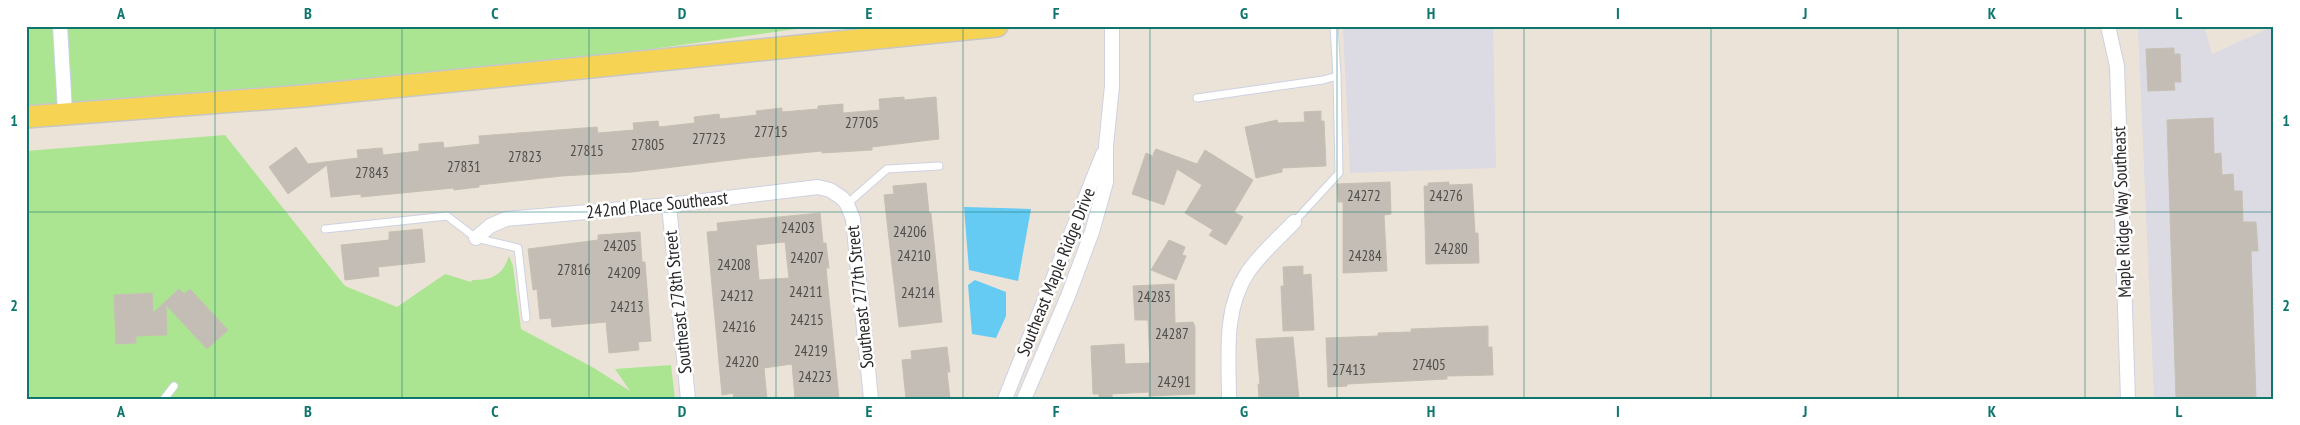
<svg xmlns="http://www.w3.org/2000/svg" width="2300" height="425" viewBox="0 0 2300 425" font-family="'PT Sans Narrow',sans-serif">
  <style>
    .industrial { fill: #dcdae3 }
    .green { fill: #ace592 }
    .water { fill: #65cbf3 }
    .building { fill: #c3bdb5; stroke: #c6c0b2; fill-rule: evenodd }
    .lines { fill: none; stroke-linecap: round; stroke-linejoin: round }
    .service-casing { stroke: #ced1e2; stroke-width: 9 }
    .minor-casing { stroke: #ced1e2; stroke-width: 16 }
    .primary-casing { stroke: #c7c7c7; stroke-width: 24 }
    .service { stroke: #fff; stroke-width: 7 }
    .minor { stroke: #fff; stroke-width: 14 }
    .primary { stroke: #f6d352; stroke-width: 21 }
    .grid { fill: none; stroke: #0f766e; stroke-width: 1; stroke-opacity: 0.55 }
    .labels { text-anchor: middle; stroke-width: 5; stroke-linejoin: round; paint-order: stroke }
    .number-label { font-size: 15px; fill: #4f4d4b }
    .street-label { font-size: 18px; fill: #282828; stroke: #fff }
    .neatline { fill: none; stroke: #0f766e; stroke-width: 2 }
    .grid-label { font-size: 16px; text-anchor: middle; font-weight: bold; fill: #0f766e }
  </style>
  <rect width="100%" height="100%" fill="#ebe3d8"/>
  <!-- industrial -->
  <g class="industrial">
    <polygon points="1343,26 1493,26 1496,168 1350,173"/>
    <polygon points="2143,26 2204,26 2212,54 2274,26 2274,399 2154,399 2138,29"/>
  </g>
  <!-- green -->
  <g class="green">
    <polygon points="26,26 818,26 552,63 26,116"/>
    <path d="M225 135 345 286 397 307 445 274 471 282 472 280C492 280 502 276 509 256L513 266 521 329 594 368 630 391 615 369 671 365 675 399H26V151Z"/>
  </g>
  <!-- water -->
  <g class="water">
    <polygon points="964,207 1031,209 1018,281 969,270"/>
    <polygon points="975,280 1006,292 1006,316 996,338 972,334 968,285"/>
  </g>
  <!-- building -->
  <g class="building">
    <polygon points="2174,48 2174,54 2180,54 2181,82 2174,82 2175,90 2148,91 2146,49"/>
    <polygon points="904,97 904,100 936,97 939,139 872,147 872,150 822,153 822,151 748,158 632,172 562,176 479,185 479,187 454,190 453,188 361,197 361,194 331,197 327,165 288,194 269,167 296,147 308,164 358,158 357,150 382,148 383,155 419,151 419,144 443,142 444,148 480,144 479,136 597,127 598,133 634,130 633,123 658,121 659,127 695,123 694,117 719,114 720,119 757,115 756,111 782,108 782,112 818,109 818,106 843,104 843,113 880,110 879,99"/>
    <polygon points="1321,111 1321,121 1324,121 1326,166 1282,168 1282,172 1256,178 1245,127 1277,120 1278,123 1305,122 1304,112"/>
    <polygon points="2213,118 2214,154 2221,153 2222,175 2233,174 2234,191 2242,191 2243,222 2256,222 2258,251 2251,251 2256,399 2176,399 2167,120"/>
    <polygon points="1156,149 1197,164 1205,150 1253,180 1234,212 1243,217 1226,245 1209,235 1213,230 1185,213 1202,185 1177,169 1164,205 1132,194 1146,153 1155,157 1153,154"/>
    <polygon points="1390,182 1391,214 1384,215 1387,271 1343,273 1343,202 1338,202 1337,184"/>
    <polygon points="1449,182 1449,185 1472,184 1475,233 1478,233 1479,263 1426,264 1424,186 1428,186 1428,183"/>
    <polygon points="926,183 929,213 931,213 942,322 899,327 884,195 894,194 893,186"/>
    <path d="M820 213 823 243H826L829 268H826L839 399H795L792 364 764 368 767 399H734L733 393 722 395 707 232 718 231 717 223ZM785 242 789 278 759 280 756 245Z"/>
    <polygon points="422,229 425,262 378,267 379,276 345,280 341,245 389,240 389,232"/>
    <polygon points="640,232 642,262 645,262 651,341 638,342 639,350 609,353 606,322 552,327 551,318 540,319 537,289 533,290 528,249 598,240 598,235"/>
    <polygon points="1169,240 1185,247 1182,255 1186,256 1176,280 1151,270"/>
    <polygon points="1303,266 1303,275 1311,274 1314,330 1283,331 1281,286 1284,286 1283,267"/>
    <polygon points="1174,284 1175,323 1193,322 1195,327 1195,394 1149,396 1149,392 1112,394 1112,397 1099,398 1099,394 1093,394 1091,346 1124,344 1125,364 1150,363 1148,320 1135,320 1133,286"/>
    <polygon points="179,289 184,294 190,289 228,330 207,349 166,305 167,335 136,336 136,343 116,344 114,295 152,293 153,313"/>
    <polygon points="1488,326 1488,347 1492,347 1493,375 1447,376 1447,379 1347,384 1347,386 1328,387 1326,338 1378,336 1378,333 1411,332 1411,329"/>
    <polygon points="1293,337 1299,399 1259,399 1258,384 1260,384 1256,339"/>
    <polygon points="947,347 950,372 947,372 950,399 906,399 902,360 912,359 911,351"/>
  </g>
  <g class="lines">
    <!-- service casing -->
    <g class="service-casing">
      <g id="service">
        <polyline points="1197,98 1323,80 1337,76 1334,26"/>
        <polyline points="847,204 887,169 939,166"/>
        <polyline points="1294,222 1339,173 1337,76"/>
        <polyline points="325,229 447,216 476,238 518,248 526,318"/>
        <polyline points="164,399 174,386"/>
      </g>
    </g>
    <!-- minor casing -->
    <g class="minor-casing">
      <g id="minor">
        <polyline points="60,26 65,112"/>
        <polyline points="2108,26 2117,66 2128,399"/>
        <polyline points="669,205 688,399"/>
        <polyline points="476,238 490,226 506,219 669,205 818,187 830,190 842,198 847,204 853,219 871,399"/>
        <polyline points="1005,399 1103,154"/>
        <polyline points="1024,399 1068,296 1092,232 1106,182 1106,146 1112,86 1112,26"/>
        <path d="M1229 399C1229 356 1223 309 1248 272 1260 254 1279 238 1294 222"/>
      </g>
    </g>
    <!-- primary casing -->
    <g class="primary-casing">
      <polyline id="primary" points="26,117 303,96 997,26"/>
    </g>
    <!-- service -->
    <use href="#service" class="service"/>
    <!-- minor -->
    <use href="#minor" class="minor"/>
    <!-- primary -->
    <use href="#primary" class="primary"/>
  </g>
  <!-- grid -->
  <path class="grid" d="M215 26V399M402 26V399M589 26V399M776 26V399M963 26V399M1150 26V399M1337 26V399M1524 26V399M1711 26V399M1898 26V399M2085 26V399M26 212H2274"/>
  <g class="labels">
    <!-- number labels -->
    <g class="number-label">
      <text x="862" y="128">27705</text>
      <text x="771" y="137">27715</text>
      <text x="709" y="144">27723</text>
      <text x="648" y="150">27805</text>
      <text x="587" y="156">27815</text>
      <text x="525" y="162">27823</text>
      <text x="464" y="172">27831</text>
      <text x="372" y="178">27843</text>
      <text x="1364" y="201">24272</text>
      <text x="1446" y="201">24276</text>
      <text x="798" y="233">24203</text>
      <text x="910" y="237">24206</text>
      <text x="620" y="251">24205</text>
      <text x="1451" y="254">24280</text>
      <text x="914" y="261">24210</text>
      <text x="1365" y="261">24284</text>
      <text x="807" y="263">24207</text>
      <text x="734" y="270">24208</text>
      <text x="574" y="275">27816</text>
      <text x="624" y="278">24209</text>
      <text x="806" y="297">24211</text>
      <text x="918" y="298">24214</text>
      <text x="737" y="301">24212</text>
      <text x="1154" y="302">24283</text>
      <text x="627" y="312">24213</text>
      <text x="807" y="325">24215</text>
      <text x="739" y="332">24216</text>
      <text x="1172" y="339">24287</text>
      <text x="811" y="356">24219</text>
      <text x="742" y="367">24220</text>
      <text x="1429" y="370">27405</text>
      <text x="1349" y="375">27413</text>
      <text x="815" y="382">24223</text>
      <text x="1174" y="387">24291</text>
    </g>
    <!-- street labels -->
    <g class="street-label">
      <text transform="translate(657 205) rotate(-6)" y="6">242nd Place Southeast</text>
      <text transform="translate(2122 212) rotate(-92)" y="6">Maple Ridge Way Southeast</text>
      <text transform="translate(1056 272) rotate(-68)" y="6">Southeast Maple Ridge Drive</text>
      <text transform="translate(860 297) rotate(-96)" y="6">Southeast 277th Street</text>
      <text transform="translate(678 302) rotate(-96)" y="6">Southeast 278th Street</text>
    </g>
  </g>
  <!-- border -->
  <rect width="2300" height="425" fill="none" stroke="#ffffff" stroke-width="55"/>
  <rect x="28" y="28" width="2244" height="370" class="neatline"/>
  <g class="grid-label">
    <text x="121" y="19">A</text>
    <text x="308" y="19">B</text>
    <text x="495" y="19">C</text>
    <text x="682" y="19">D</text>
    <text x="869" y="19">E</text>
    <text x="1056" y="19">F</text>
    <text x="1244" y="19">G</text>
    <text x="1431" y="19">H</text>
    <text x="1618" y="19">I</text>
    <text x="1805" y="19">J</text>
    <text x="1992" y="19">K</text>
    <text x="2179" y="19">L</text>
    <text x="14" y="126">1</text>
    <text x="2286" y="126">1</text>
    <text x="14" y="311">2</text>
    <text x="2286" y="311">2</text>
    <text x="121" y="417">A</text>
    <text x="308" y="417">B</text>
    <text x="495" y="417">C</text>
    <text x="682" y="417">D</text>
    <text x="869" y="417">E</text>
    <text x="1056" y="417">F</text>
    <text x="1244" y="417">G</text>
    <text x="1431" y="417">H</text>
    <text x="1618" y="417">I</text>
    <text x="1805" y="417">J</text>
    <text x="1992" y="417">K</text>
    <text x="2179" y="417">L</text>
  </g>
</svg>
